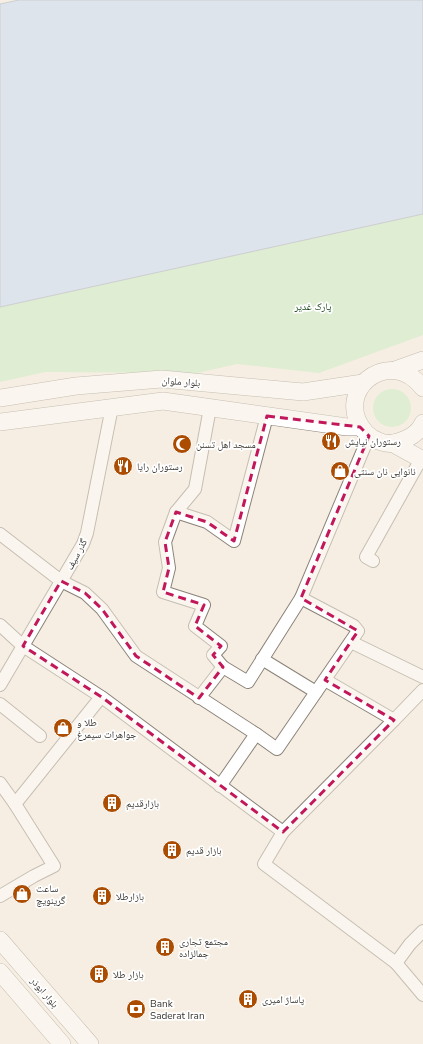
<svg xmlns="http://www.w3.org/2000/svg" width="423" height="1044" viewBox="0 0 423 1044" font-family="'Nunito Sans','Noto Naskh Arabic',sans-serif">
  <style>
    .green { fill: #c3ebc0 }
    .water { fill: #c2d7f5; stroke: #99a7ba }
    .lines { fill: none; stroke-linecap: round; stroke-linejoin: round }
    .minor-casing { stroke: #8b8379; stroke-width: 14 }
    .secondary-casing { stroke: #8b8379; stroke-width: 18 }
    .minor { stroke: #fff; stroke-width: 12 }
    .secondary { stroke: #fff; stroke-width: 17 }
    .marked { fill: none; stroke: #c2185b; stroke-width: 3; stroke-dasharray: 8 5; stroke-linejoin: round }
    .labels { text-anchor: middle; stroke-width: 3.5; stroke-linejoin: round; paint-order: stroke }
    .park-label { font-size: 10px; fill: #0f3d0f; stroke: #fff }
    .street-label { font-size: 10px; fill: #393631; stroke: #fff }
    .poi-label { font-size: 10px; fill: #393631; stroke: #fff; text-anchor: start }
  </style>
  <rect width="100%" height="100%" fill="#f6eee2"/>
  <!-- green -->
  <g class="green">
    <polygon points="423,214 423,335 319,373 237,364 197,373 45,372 0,382 0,307"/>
    <circle cx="392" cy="408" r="19"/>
  </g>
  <!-- water -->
  <polygon class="water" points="19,0 423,0 423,214 0,307 0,4"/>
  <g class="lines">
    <!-- minor casing -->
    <g class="minor-casing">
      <g id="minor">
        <polyline points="210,408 195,489 176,512 165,542 169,568 163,592 204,605 195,626 221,646 213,655 223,667"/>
        <polyline points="176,512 207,522 234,541 267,416"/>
        <polyline points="0,534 61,581 85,593 102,609 136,656 256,734"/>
        <polyline points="373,561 366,557 421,459"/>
        <polyline points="0,625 23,646 103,698 283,832 264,864 396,963 423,995"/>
        <polyline points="351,642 423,677"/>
        <polyline points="262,659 316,692"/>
        <polyline points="325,680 394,720 423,690"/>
        <polyline points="0,685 83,544 87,533 112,407"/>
        <polyline points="199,698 223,667 248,682 301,598 369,436"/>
        <polyline points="0,704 40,736"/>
        <polyline points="0,783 15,804 101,697"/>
        <polyline points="220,786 256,734 277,749 358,631 354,626 301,598"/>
        <polyline points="283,832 394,720"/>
        <polyline points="0,896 34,876 54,866 15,804"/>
        <polyline points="396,963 410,944 423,931"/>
      </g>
    </g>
    <!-- secondary casing -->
    <g class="secondary-casing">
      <g id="secondary">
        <polyline points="395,370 423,360"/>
        <path d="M423 388C388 343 330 394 366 433 373 440 385 445 394 443 406 440 418 435 423 423"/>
        <polyline points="0,398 76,386 162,379 303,392 363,383"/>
        <polyline points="0,422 163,401 347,427 360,427"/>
        <polyline points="392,443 423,460"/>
        <polyline points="0,940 90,1044"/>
        <polyline points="0,972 62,1044"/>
      </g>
    </g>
    <!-- minor -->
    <use href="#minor" class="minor"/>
    <!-- secondary -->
    <use href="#secondary" class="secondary"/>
  </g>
  <!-- marked area -->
  <path d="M0 0H423V1044H0ZM267 416 360 427 369 436 301 598 358 631 325 680 394 720 283 832 103 698 23 646 61 581 85 593 102 609 136 656 199 698 223 667 213 655 221 646 195 626 204 605 163 592 169 568 165 542 176 512 207 522 234 541Z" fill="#f6eee2" fill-opacity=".55" fill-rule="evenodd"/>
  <path class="marked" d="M267 416 360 427 369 436 301 598 358 631 325 680 394 720 283 832 103 698 23 646 61 581 85 593 102 609 136 656 199 698 223 667 213 655 221 646 195 626 204 605 163 592 169 568 165 542 176 512 207 522 234 541Z"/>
  <!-- icons -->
  <defs>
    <g id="restaurant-disc" transform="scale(1)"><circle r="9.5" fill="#ab4c00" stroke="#fff"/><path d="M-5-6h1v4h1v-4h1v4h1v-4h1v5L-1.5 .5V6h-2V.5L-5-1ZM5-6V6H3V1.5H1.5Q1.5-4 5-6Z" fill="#fff"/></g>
    <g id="mosque-disc" transform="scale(1)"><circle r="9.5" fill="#ab4c00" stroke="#fff"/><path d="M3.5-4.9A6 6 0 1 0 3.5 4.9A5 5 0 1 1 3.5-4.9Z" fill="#fff"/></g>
    <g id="shop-disc" transform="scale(1)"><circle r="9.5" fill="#ab4c00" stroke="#fff"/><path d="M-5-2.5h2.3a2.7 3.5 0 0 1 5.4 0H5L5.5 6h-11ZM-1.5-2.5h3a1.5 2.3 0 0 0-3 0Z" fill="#fff"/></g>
    <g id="building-disc" transform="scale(1)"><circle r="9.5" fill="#ab4c00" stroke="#fff"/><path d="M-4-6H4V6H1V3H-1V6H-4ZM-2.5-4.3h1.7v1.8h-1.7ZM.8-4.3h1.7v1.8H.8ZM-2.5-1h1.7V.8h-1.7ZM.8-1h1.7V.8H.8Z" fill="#fff"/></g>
    <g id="bank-disc" transform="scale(1)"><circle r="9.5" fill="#ab4c00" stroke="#fff"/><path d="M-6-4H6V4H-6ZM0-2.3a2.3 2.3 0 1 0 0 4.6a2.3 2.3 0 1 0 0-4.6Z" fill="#fff"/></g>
  </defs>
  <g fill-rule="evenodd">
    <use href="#restaurant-disc" x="331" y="441"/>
    <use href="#mosque-disc" x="182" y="444"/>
    <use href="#restaurant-disc" x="123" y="466"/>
    <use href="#shop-disc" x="340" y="471"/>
    <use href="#shop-disc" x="63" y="728"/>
    <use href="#building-disc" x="112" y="803"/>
    <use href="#building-disc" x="172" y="850"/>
    <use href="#shop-disc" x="22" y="894"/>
    <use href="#building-disc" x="102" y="896"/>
    <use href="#building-disc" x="165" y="947"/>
    <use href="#building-disc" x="99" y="974"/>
    <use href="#building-disc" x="248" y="999"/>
    <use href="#bank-disc" x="136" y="1009"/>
  </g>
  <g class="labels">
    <!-- park labels -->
    <g class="park-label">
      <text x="313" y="310">پارک غدیر</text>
    </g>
    <!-- street labels -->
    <g class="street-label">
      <text transform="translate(181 381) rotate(4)" y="4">بلوار ملوان</text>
      <text transform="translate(76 554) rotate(-62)" y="4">گذر سیف</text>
      <text transform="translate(45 992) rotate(49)" y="4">بلوار ابوذر</text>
    </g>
    <!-- poi labels -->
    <g class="poi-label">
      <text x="345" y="445">رستوران نیایش</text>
      <text x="196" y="448">مسجد اهل تسنن</text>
      <text x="137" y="470">رستوران رایا</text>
      <text x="354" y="475">نانوایی نان سنتی</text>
      <text x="77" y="726">طلا و<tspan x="77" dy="12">جواهرات سیمرغ</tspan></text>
      <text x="126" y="807">بازارقدیم</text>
      <text x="186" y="854">بازار قدیم</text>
      <text x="36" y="892">ساعت<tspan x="36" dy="12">گرینویچ</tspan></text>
      <text x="116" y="900">بازارطلا</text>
      <text x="179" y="945">مجتمع تجاری<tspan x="179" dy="12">جمالزاده</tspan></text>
      <text x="113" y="978">بازار طلا</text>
      <text x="262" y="1003">پاساژ امیری</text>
      <text x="150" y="1007">Bank<tspan x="150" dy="12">Saderat Iran</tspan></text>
    </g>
  </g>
</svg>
